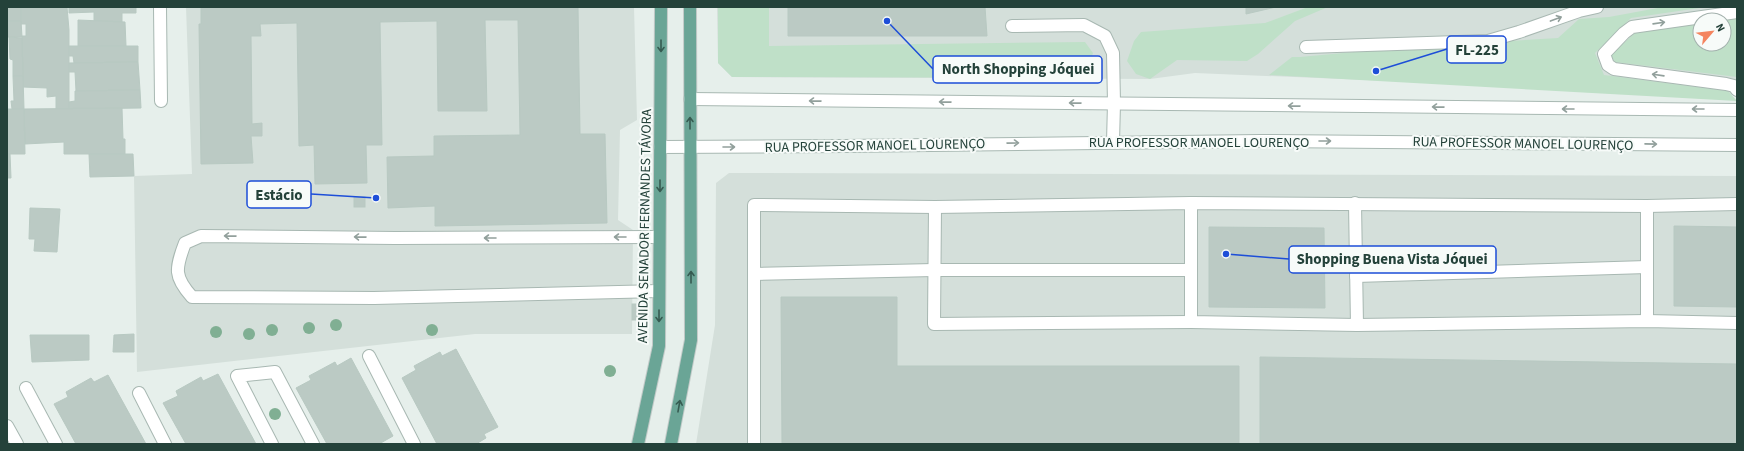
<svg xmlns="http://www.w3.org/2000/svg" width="1744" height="451" viewBox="0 0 1744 451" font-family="'Source Sans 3',sans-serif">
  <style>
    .built { fill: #d4dfda; fill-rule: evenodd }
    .green { fill: #bfe0c8 }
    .building { fill: #bbcac4; stroke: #b8c9c2 }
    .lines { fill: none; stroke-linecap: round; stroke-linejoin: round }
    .service-casing { stroke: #a8b8b2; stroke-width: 14 }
    .minor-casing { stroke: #a8b8b2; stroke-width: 14 }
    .primary-casing { stroke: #c2cac8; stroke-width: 14 }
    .service { stroke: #fff; stroke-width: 12 }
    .minor { stroke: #fff; stroke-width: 12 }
    .primary { stroke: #6aa596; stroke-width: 12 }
    .tree { fill: #80af93 }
    .oneway { stroke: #92a09c }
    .oneway2 { stroke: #365b51 }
    .labels { text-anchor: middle; stroke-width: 4; stroke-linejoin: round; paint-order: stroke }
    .street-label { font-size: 14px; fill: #24423a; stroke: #f7fbf9 }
    .leader { fill: none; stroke: #1d4ed8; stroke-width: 1.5 }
    .callout-dot { fill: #1d4ed8; stroke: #f7fbf9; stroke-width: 1.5 }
    .callout { fill: #f7fbf9; stroke: #1d4ed8; stroke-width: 1.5 }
    .callout-label { font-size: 15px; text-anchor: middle; font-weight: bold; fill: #24423a }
  </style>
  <rect width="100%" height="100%" fill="#e6efeb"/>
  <!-- built -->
  <g class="built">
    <polygon points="186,7 634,7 637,120 620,130 618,220 633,230 632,334 475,334 137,372 134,176 192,174"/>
    <path d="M717 7H1737V95L1195 73 1150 79 732 77 718 63ZM1700 20H1724V44H1700Z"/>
    <polygon points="729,173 1737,176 1737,444 696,444 715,325 716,183"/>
  </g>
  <!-- green -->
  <g class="green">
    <polygon points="718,7 769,7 769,46 1085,42 1093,53 1090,61 1090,70 1082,78 732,77 718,63"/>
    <polygon points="1308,7 1328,7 1295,21 1258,54 1247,61 1177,60 1150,79 1136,74 1127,61 1134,41 1141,32 1265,23"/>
    <polygon points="1663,7 1706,7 1631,18 1595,53 1604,75 1728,91 1737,101 1269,75 1292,57 1300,57 1397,48 1558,38 1579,19 1609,17"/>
    <polygon points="1737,18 1737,77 1615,62 1611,55 1637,31 1700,23 1700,44 1724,44 1724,20 1719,20"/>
  </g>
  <!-- building -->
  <g class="building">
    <rect x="7" y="7" width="14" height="14"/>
    <polygon points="21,7 67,7 69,30 69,109 56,109 56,96 47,97 47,88 23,87 22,36 26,36 26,24 21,24"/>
    <polygon points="69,7 136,7 136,13 122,13 122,22 94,21 94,12 69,13"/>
    <polygon points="201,7 578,7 580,134 605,134 607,223 435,226 435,206 388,208 387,157 434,156 434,136 520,135 518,20 485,20 487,111 438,111 437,21 380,22 382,145 366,145 367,183 315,184 314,145 299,146 297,23 260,24 261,36 251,36 252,124 262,123 262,136 251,136 253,163 201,164 199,24 201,24"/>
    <polygon points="788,7 985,7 987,36 788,36"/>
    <polygon points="1246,7 1276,7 1246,14"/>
    <polygon points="78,20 125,22 126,46 78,46"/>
    <polygon points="7,21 21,21 22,37 7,37"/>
    <polygon points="9,37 22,38 23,76 13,76 13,60 10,59"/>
    <polygon points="69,46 138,46 138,62 74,63 73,56 69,56"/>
    <polygon points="138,62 140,90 76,91 75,72 69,72 69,63"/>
    <polygon points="13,76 23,76 24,109 12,109 11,101 14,101"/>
    <polygon points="140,90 141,108 69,109 69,102 75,101 75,91"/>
    <polygon points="122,108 123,139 125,139 125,154 64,154 64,142 25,144 24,109"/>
    <polygon points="7,109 24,109 25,154 7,154"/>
    <polygon points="7,154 10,154 11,178 7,178"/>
    <polygon points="89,154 133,154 134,176 90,177"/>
    <rect x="354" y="197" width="11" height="10"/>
    <polygon points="30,208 60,209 57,252 34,251 35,239 29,239"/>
    <polygon points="1674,226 1737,227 1737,307 1674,306"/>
    <polygon points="1209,227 1324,228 1325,308 1209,307"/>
    <polygon points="781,297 897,297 897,366 1239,366 1239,444 782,444"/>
    <rect x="632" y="304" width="9" height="16"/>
    <polygon points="134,334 134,352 113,352 114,335"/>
    <polygon points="30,335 89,335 89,360 32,362"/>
    <polygon points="456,349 498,427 484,434 486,438 476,444 437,444 402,378 416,370 414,366 440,352 442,356"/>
    <polygon points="1260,357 1737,364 1737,444 1260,444"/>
    <polygon points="351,358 393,436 379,444 327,444 296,388 311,380 309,376 335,362 337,366"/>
    <polygon points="218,374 256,444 186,444 163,403 178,396 176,391 201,377 203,381"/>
    <polygon points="108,375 146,444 76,444 54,404 68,397 66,392 91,378 94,382"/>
  </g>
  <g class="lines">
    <!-- service casing -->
    <g class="service-casing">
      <g id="service">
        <polyline points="1737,12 1632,27 1624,33 1604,54 1608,65 1614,69 1726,84 1734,86 1737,90"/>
        <polyline points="1012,26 1084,25 1105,36 1113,53 1114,103"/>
        <polyline points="1306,47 1488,41 1519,32 1579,11 1597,7"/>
        <polyline points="1191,203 1191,322 1357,325 1647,321 1737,323"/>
        <polyline points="1355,203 1357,325"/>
        <polyline points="1647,206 1647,321"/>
        <polyline points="935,207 934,324 1191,322"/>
        <polyline points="755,274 934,270 1191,270"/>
        <polyline points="1356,276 1647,267"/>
        <path d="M659 291 374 298 192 297C174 277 175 269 185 243L201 236 395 238 659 237"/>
        <polyline points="754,444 754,205 935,207 1191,203 1647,206 1737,204"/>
      </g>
    </g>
    <!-- minor casing -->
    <g class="minor-casing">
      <g id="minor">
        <polyline points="160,7 161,101"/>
        <polyline points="690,99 1737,110"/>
        <polyline points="1113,142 1114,103"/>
        <polyline points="660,147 844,146 1261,141 1737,145"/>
        <polyline points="369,356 414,444"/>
        <polyline points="26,388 56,444"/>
        <polyline points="139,393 165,444"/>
        <polyline points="7,426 17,444"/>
        <polyline points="272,444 237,376 275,372 313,444"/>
      </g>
    </g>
    <!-- primary casing -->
    <g class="primary-casing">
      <g id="primary">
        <polyline points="638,444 659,346 661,7"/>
        <polyline points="671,444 691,340 690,7"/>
      </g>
    </g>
    <!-- service -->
    <use href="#service" class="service"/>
    <!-- minor -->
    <use href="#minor" class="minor"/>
    <!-- primary -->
    <use href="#primary" class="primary"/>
  </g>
  <!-- trees -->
  <g class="tree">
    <circle cx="336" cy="325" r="6"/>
    <circle cx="309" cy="328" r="6"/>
    <circle cx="272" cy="330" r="6"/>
    <circle cx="432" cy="330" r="6"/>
    <circle cx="216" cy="332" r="6"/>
    <circle cx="249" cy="334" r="6"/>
    <circle cx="610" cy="371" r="6"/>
    <circle cx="275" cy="414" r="6"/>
  </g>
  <!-- one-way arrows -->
  <defs><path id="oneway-shaft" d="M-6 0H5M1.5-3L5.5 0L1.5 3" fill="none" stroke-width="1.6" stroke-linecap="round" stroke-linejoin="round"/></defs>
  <g class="oneway">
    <use href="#oneway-shaft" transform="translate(1556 19) rotate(-20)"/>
    <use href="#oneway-shaft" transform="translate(1659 23) rotate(-8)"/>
    <use href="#oneway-shaft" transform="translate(1658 75) rotate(-172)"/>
    <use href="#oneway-shaft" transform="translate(815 101) rotate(-179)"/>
    <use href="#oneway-shaft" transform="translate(945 102) rotate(-179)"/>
    <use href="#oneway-shaft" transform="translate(1075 103) rotate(-179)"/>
    <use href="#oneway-shaft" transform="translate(1294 106) rotate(-179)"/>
    <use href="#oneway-shaft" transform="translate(1438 107) rotate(-179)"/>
    <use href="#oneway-shaft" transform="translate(1568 109) rotate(-180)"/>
    <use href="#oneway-shaft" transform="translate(1698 109) rotate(-180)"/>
    <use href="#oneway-shaft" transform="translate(1325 141)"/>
    <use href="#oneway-shaft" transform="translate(1013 143) rotate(-1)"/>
    <use href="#oneway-shaft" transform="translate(1651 144) rotate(1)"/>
    <use href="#oneway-shaft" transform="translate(729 147)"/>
    <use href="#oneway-shaft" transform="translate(230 236) rotate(-179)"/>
    <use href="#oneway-shaft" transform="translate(360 237) rotate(-179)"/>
    <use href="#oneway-shaft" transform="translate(620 237) rotate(180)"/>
    <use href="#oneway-shaft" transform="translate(490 238) rotate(180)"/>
  </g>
  <g class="oneway2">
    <use href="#oneway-shaft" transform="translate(661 46) rotate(90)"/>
    <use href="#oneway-shaft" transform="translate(690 123) rotate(-90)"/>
    <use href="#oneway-shaft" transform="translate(660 186) rotate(90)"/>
    <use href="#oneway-shaft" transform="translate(691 277) rotate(-90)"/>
    <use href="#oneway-shaft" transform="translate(659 316) rotate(90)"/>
    <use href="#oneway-shaft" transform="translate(679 406) rotate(-80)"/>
  </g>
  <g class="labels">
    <!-- street labels -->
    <g class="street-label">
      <text x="1199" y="147">RUA PROFESSOR MANOEL LOURENÇO</text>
      <text transform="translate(1523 143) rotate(1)" y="5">RUA PROFESSOR MANOEL LOURENÇO</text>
      <text transform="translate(875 145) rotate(-1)" y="5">RUA PROFESSOR MANOEL LOURENÇO</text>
      <text transform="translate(644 226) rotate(-89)" y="5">AVENIDA SENADOR FERNANDES TÁVORA</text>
    </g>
  </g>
  <!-- callouts -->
  <path class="leader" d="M1376 71L1447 49M887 21L933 69M376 198L311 194M1226 254L1289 259"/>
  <g class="callout-dot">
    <circle cx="1376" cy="71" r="4"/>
    <circle cx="887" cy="21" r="4"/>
    <circle cx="376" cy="198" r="4"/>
    <circle cx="1226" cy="254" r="4"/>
  </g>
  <g class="callout">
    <rect x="1447" y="36" width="59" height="27" rx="4"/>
    <rect x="933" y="56" width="169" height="27" rx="4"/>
    <rect x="247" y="181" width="64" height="27" rx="4"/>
    <rect x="1289" y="246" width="207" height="27" rx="4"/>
  </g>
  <g class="callout-label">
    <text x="1477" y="55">FL-225</text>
    <text x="1018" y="74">North Shopping Jóquei</text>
    <text x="279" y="200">Estácio</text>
    <text x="1392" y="264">Shopping Buena Vista Jóquei</text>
  </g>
  <!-- border -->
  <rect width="1744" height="451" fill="none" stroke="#24423a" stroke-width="16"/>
  <!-- north arrow -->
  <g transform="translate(1712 32) rotate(62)"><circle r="19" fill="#f7fbf9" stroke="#a3b1ad"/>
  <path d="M0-3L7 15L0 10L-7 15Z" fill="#f4845f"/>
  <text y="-6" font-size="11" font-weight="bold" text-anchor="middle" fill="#24423a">N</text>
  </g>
</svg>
